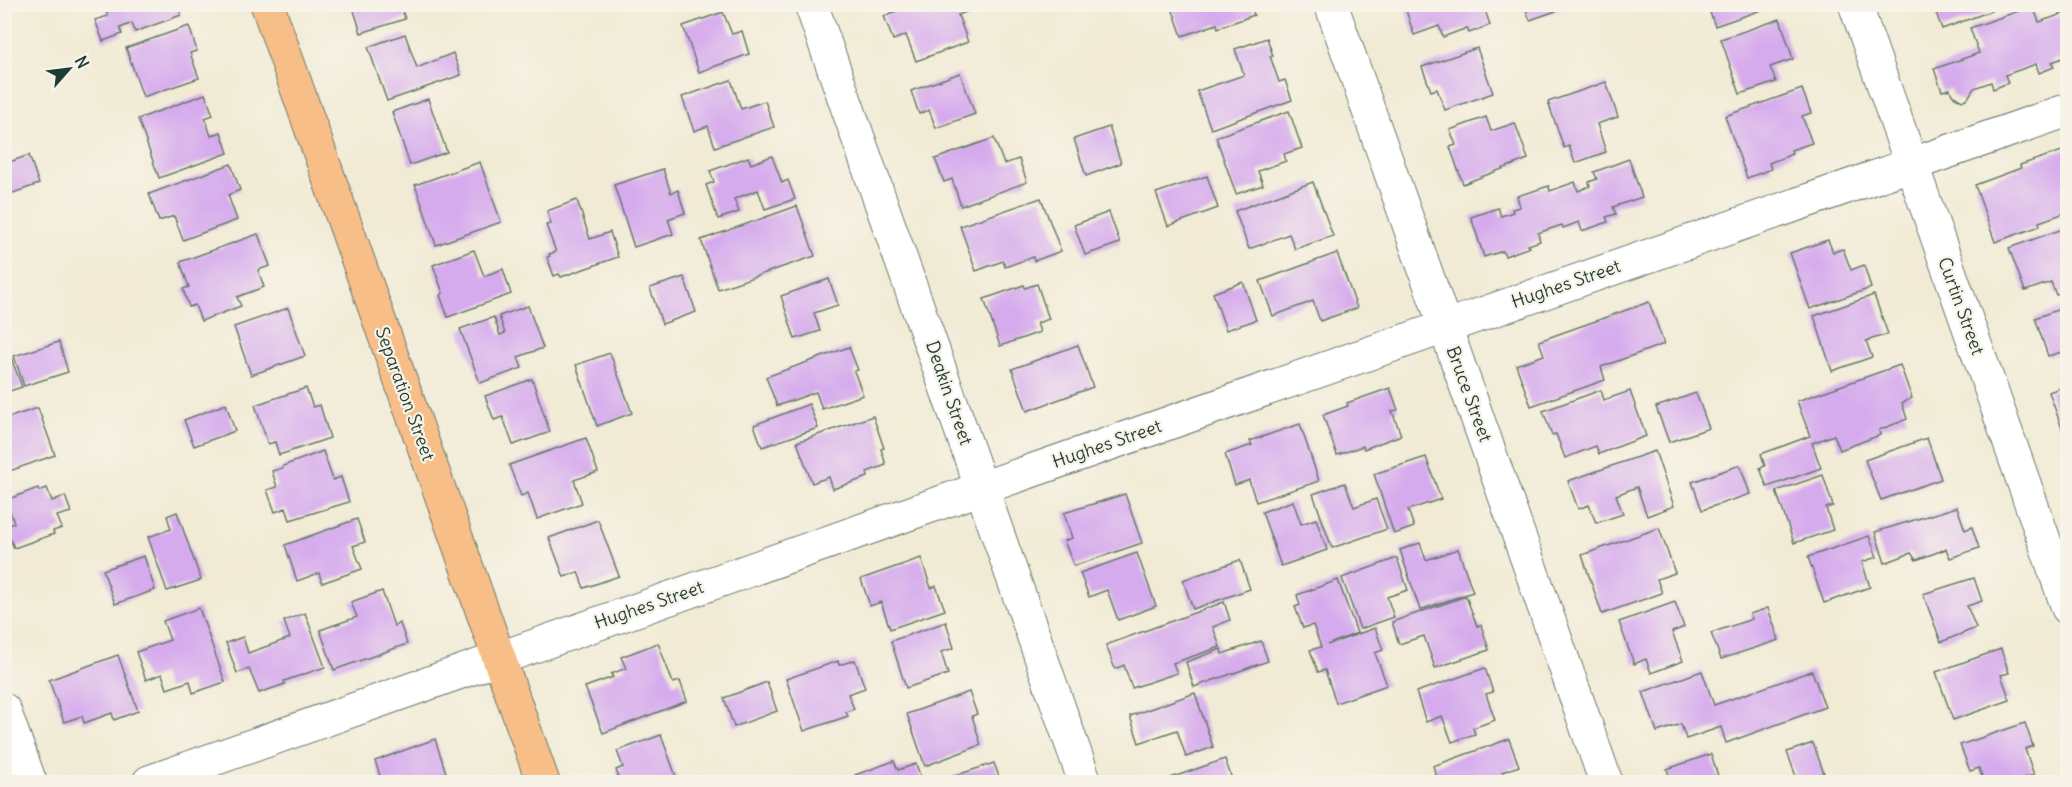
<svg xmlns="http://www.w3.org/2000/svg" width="2072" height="787" viewBox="0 0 2072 787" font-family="Delius,sans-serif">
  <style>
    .building { fill: #d6abed }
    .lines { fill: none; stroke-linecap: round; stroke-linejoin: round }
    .minor-casing { stroke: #687a6c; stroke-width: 35 }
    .major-casing { stroke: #687a6c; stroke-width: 35 }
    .minor { stroke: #fff; stroke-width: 33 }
    .major { stroke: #f7be88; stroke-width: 33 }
    .labels { text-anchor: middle; stroke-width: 4.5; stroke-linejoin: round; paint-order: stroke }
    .street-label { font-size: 18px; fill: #1f3d34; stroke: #f7f3e8 }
  </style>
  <rect width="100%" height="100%" fill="#f7f3e8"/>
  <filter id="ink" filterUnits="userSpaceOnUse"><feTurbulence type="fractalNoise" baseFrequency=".0167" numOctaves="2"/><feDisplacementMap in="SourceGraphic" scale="12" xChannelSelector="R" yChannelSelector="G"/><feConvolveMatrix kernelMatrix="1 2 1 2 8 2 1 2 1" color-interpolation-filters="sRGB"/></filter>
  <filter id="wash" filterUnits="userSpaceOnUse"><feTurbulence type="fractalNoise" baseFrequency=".008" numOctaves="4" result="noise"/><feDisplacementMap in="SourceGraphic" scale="24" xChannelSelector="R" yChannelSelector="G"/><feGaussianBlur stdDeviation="1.35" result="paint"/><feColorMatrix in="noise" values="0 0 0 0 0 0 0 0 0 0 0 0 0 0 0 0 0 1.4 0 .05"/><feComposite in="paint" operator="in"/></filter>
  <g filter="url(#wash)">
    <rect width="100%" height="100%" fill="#f1ebd5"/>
    <g id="blocks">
      <!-- building -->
      <g class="building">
        <polygon points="104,4 177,4 181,15 135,32 132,23 120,28 122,34 103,41 95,20 108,16"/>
        <polygon points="352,4 400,4 405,19 361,33"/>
        <polygon points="915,4 973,4 975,9 958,15 968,42 916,61 906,35 893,40 884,16"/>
        <polygon points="1404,4 1483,4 1490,25 1469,33 1467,28 1443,37 1439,26 1414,35"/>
        <polygon points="1707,4 1772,4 1773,6 1715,26"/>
        <polygon points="1933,4 1989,4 1991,11 1942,29"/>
        <polygon points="1171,5 1251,5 1254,15 1218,28 1217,24 1182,36"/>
        <polygon points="1524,5 1573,5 1530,20"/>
        <polygon points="2033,6 2039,22 2068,12 2068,56 2052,62 2054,67 2039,73 2036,64 2005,75 2008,83 1993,89 1991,82 1974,88 1968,98 1962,101 1952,95 1950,89 1942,91 1934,69 1979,53 1970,28"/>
        <polygon points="723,12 732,34 742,31 749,54 699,72 683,26"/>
        <polygon points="1780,19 1793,59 1770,67 1776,82 1740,94 1721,39"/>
        <polygon points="189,26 197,51 190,53 199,78 143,97 126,48"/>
        <polygon points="405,34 417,68 453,53 461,75 387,101 368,47"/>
        <polygon points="1267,38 1273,56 1270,56 1279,82 1285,80 1292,100 1211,129 1197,91 1244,75 1235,49"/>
        <polygon points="1477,48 1493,93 1445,110 1437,89 1431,91 1422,67"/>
        <polygon points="960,73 975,114 936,128 929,110 919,114 911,91"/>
        <polygon points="731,80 741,109 765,101 774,127 715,147 708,126 694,131 682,97"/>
        <polygon points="1606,82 1618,117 1597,124 1606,152 1575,163 1569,146 1564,148 1548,102"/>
        <polygon points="1802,89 1811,113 1802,116 1812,143 1791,150 1792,154 1769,163 1771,169 1747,178 1725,116"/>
        <polygon points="205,94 213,115 205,118 211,136 221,132 228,153 159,178 138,119"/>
        <polygon points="428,99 447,152 410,165 392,112"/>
        <polygon points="1289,111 1302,148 1284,154 1286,161 1258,171 1263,185 1236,194 1216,137"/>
        <polygon points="1486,117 1491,131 1515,123 1528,159 1463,184 1450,147 1456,145 1450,130"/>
        <polygon points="1109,127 1121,163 1086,176 1074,139"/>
        <polygon points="994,138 1004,164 1019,159 1027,182 961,206 952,179 944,182 935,159"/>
        <polygon points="2068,149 2068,212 2039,222 2040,226 1995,242 1975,185 2021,168 2020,165"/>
        <polygon points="29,155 39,184 4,196 4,164"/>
        <polygon points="772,156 782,183 788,180 795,199 765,209 758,190 734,199 739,212 718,219 706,185 714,182 710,171 748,157 751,164"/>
        <polygon points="1629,159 1642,197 1613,207 1616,214 1606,217 1608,222 1582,231 1579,222 1563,228 1562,225 1538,233 1540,241 1528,245 1530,247 1505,256 1503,251 1484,257 1471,217 1498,208 1501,216 1513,212 1512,209 1520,207 1517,196 1549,186 1550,191 1575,182 1578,191 1590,186 1589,182 1597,179 1594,172"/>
        <polygon points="480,162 501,222 436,245 415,185"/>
        <polygon points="231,164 240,190 228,195 237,220 183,240 174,216 159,221 149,194"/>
        <polygon points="663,169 671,193 678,190 685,213 668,219 673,234 634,247 614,185"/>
        <polygon points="1207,176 1218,208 1168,226 1156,193"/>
        <polygon points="1313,182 1333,236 1295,249 1289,234 1249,249 1235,211"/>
        <polygon points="1041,198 1061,251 1034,261 1033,257 1005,267 1003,261 976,271 960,226"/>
        <polygon points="577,200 590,239 610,232 618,257 561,277 559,274 554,276 547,257 550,256 549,254 556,252 546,225 551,224 547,211"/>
        <polygon points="797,206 815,256 718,289 701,240"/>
        <polygon points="1109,212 1120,243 1085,255 1074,225"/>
        <polygon points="2068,227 2068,291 2056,295 2051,282 2025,291 2009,248"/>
        <polygon points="258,234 270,266 258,270 264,287 237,297 241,306 201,321 195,305 189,307 183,289 189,287 180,262"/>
        <polygon points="1828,240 1833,252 1843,249 1851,270 1864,265 1871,288 1810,309 1790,253"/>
        <polygon points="474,250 484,276 503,269 511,294 448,317 440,295 443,293 433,265"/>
        <polygon points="1337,253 1357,308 1320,321 1313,301 1273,316 1260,281"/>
        <polygon points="684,277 696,312 662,324 650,288"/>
        <polygon points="829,279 838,305 814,313 820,331 795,339 781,296"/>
        <polygon points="1243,282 1256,320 1226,330 1213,293"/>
        <polygon points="1037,284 1049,319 1037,323 1040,332 1000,346 984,299 1024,285 1025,288"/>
        <polygon points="1874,295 1888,334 1866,341 1872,357 1832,371 1814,316"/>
        <polygon points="1649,302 1664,344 1601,367 1605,380 1531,406 1516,365 1544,355 1539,341"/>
        <polygon points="528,306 543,348 518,357 522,368 480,383 460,329 494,317 500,335 505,333 499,316"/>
        <polygon points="2068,306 2068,350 2048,356 2035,318"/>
        <polygon points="288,308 305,356 251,375 234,327"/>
        <polygon points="4,339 22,387 4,393"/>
        <polygon points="59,342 68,372 24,386 14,356"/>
        <polygon points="1078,345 1093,387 1027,411 1012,369"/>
        <polygon points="849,347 858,370 854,371 863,395 822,409 816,392 777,406 766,377"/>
        <polygon points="610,353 632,413 597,426 576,365"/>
        <polygon points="1900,365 1912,398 1902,403 1907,419 1879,430 1880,435 1840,450 1834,435 1812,443 1821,468 1767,487 1760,468 1765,466 1761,454 1810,436 1797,401"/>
        <polygon points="532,379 550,432 513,445 503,417 494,420 485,396"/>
        <polygon points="2068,385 2068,433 2064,434 2049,392"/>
        <polygon points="306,388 313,407 320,405 330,438 279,455 275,442 268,444 255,405"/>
        <polygon points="1390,388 1398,410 1392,411 1401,435 1364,449 1363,446 1337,455 1323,415 1348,406 1347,403"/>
        <polygon points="1601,390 1604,400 1630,391 1646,436 1599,454 1596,446 1565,458 1556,434 1552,435 1543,411"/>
        <polygon points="1696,393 1709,428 1669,442 1656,407"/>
        <polygon points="226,404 235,431 194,446 184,420"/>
        <polygon points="809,404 818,428 762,447 754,425"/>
        <polygon points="38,408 55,455 4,473 4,419"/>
        <polygon points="873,416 884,448 881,449 886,465 867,472 868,477 833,489 829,477 812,483 797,442"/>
        <polygon points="1300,424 1319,481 1256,502 1249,480 1235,485 1225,454 1252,445 1250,441"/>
        <polygon points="586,438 598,472 574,480 582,503 537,519 528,493 521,496 509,465"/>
        <polygon points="1927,438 1941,479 1881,500 1865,460"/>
        <polygon points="323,451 333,480 341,477 349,502 290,520 286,508 275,512 267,490 277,487 272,471 283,468 283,466"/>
        <polygon points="1655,451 1674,506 1647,516 1637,487 1616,495 1623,514 1596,523 1589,505 1578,509 1568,481"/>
        <polygon points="1426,457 1441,499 1408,510 1414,527 1394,534 1374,474"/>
        <polygon points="1740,465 1750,494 1702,510 1692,482"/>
        <polygon points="1823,475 1833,506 1826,508 1833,530 1794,543 1776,491"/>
        <polygon points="1345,483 1354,507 1376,499 1387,529 1332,548 1313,494"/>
        <polygon points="38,488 39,491 47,488 52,501 65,496 71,512 57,516 62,528 53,531 54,534 14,548 5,526 14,523 6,500"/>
        <polygon points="1125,494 1142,543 1074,566 1064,541 1072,538 1064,513"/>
        <polygon points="1293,501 1301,524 1316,519 1327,550 1281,566 1262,512"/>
        <polygon points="1957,507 1965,530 1972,527 1979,548 1950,558 1946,549 1916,560 1911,553 1885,563 1875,532"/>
        <polygon points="177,512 201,580 167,591 148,537 171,529 167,516"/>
        <polygon points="357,519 365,542 353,546 362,569 322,583 319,573 297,581 285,545"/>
        <polygon points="598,520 619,576 584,588 578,572 564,577 549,538"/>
        <polygon points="1659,528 1675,573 1657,579 1662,593 1602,614 1582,555"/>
        <polygon points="1869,536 1877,557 1862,562 1870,587 1824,603 1808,557"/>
        <polygon points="1420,543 1426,560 1458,549 1473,592 1420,610 1400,550"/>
        <polygon points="1137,553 1156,606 1118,620 1107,590 1089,597 1080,573"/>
        <polygon points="144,556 155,590 115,604 103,570"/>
        <polygon points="921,558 931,588 936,586 945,610 890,629 881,602 870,606 861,579"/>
        <polygon points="1397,558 1408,590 1387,597 1394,617 1360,629 1342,578"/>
        <polygon points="1240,560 1250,589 1193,609 1183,580"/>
        <polygon points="1974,578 1982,601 1967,606 1976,628 1941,642 1923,594"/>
        <polygon points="1338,580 1357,633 1327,645 1375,628 1383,650 1375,653 1387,685 1336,703 1325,670 1318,672 1310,650 1321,647 1313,625 1303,628 1295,607 1300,605 1297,595"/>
        <polygon points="382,591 394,626 400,623 407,644 334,670 320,630 357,617 351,602"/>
        <polygon points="1466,596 1477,626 1481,625 1489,650 1435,668 1424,636 1399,644 1392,622"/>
        <polygon points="1224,602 1230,620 1213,627 1220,647 1173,663 1177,673 1132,688 1124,665 1115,669 1106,645"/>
        <polygon points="1675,602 1684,627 1672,632 1683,661 1651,673 1646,659 1634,664 1619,622"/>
        <polygon points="199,608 225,682 193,693 190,681 167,689 162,674 146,680 136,652 170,640 163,621"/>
        <polygon points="1768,608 1779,640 1721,659 1711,633 1752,619 1750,614"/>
        <polygon points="305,613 325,667 284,681 285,684 259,693 249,669 237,673 226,643 243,637 248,653 290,638 284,621"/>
        <polygon points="946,622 954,648 941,652 948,674 906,688 891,641"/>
        <polygon points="1261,641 1268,661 1194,687 1186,662 1221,649 1222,654"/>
        <polygon points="658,643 673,683 680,681 687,701 603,733 585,687 613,677 611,674 626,668 621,657"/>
        <polygon points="2001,649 2009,673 2001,675 2010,700 1953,720 1936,672"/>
        <polygon points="118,655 138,711 114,720 112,713 84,723 82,716 64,722 49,680"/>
        <polygon points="855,660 865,688 848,694 854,709 846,712 848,716 804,731 786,679 838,661 839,665"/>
        <polygon points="1485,668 1493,692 1486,694 1495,720 1473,728 1475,734 1452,742 1442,716 1426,722 1416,692"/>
        <polygon points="1702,671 1714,705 1812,671 1825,707 1726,743 1721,727 1686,739 1681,724 1657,732 1643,692"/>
        <polygon points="767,682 777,711 734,727 724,698"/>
        <polygon points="969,692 977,714 972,716 981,745 925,766 907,714"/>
        <polygon points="1195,693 1213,747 1186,757 1177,730 1139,743 1130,716"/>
        <polygon points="2025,723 2033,746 2025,749 2034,775 2011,782 1984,782 1979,768 1970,771 1960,745"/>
        <polygon points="661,735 678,782 620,782 616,770 623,767 617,751"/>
        <polygon points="435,739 449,782 382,782 375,761"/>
        <polygon points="1509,739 1519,766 1502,772 1506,782 1439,782 1433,766"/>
        <polygon points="1813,743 1827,782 1798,782 1787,752"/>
        <polygon points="1711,754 1720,782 1671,782 1667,769"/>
        <polygon points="1225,759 1233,782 1159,782"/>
        <polygon points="894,761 898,770 916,764 922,781 918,782 857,782 855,775"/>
        <polygon points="994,763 1001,782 952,782 951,777"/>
      </g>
    </g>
  </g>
  <g filter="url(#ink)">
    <use href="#blocks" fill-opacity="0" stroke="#687a6c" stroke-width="1.5"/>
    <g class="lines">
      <!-- minor casing -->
      <g class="minor-casing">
        <g id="minor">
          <polyline points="811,4 1085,782"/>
          <polyline points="1331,4 1606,782"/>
          <polyline points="1855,4 2068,608"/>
          <polyline points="4,710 30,782"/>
          <polyline points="149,782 982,488 2068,110"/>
        </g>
      </g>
      <!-- major casing -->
      <g class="major-casing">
        <polyline id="major" points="267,4 543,782"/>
      </g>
      <!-- minor -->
      <use href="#minor" class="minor"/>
      <!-- major -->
      <use href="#major" class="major"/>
    </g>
  </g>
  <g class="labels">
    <!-- street labels -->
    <g class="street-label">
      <text transform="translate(1566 284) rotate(-19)" y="6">Hughes Street</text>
      <text transform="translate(1961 306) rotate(70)" y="6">Curtin Street</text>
      <text transform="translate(949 393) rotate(71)" y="6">Deakin Street</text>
      <text transform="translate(405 394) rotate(70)" y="6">Separation Street</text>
      <text transform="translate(1469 394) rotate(70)" y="6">Bruce Street</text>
      <text transform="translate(1107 444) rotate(-19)" y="6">Hughes Street</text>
      <text transform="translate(649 605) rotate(-19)" y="6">Hughes Street</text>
    </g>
  </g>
  <!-- margin -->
  <rect width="2072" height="787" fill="none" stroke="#f7f3e8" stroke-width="24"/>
  <!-- north arrow -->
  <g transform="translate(69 69) rotate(62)" stroke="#f7f3e8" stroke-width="4.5" paint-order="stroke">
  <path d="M0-4.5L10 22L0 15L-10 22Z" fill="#1f3d34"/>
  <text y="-9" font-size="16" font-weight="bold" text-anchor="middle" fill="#1f3d34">N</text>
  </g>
</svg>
